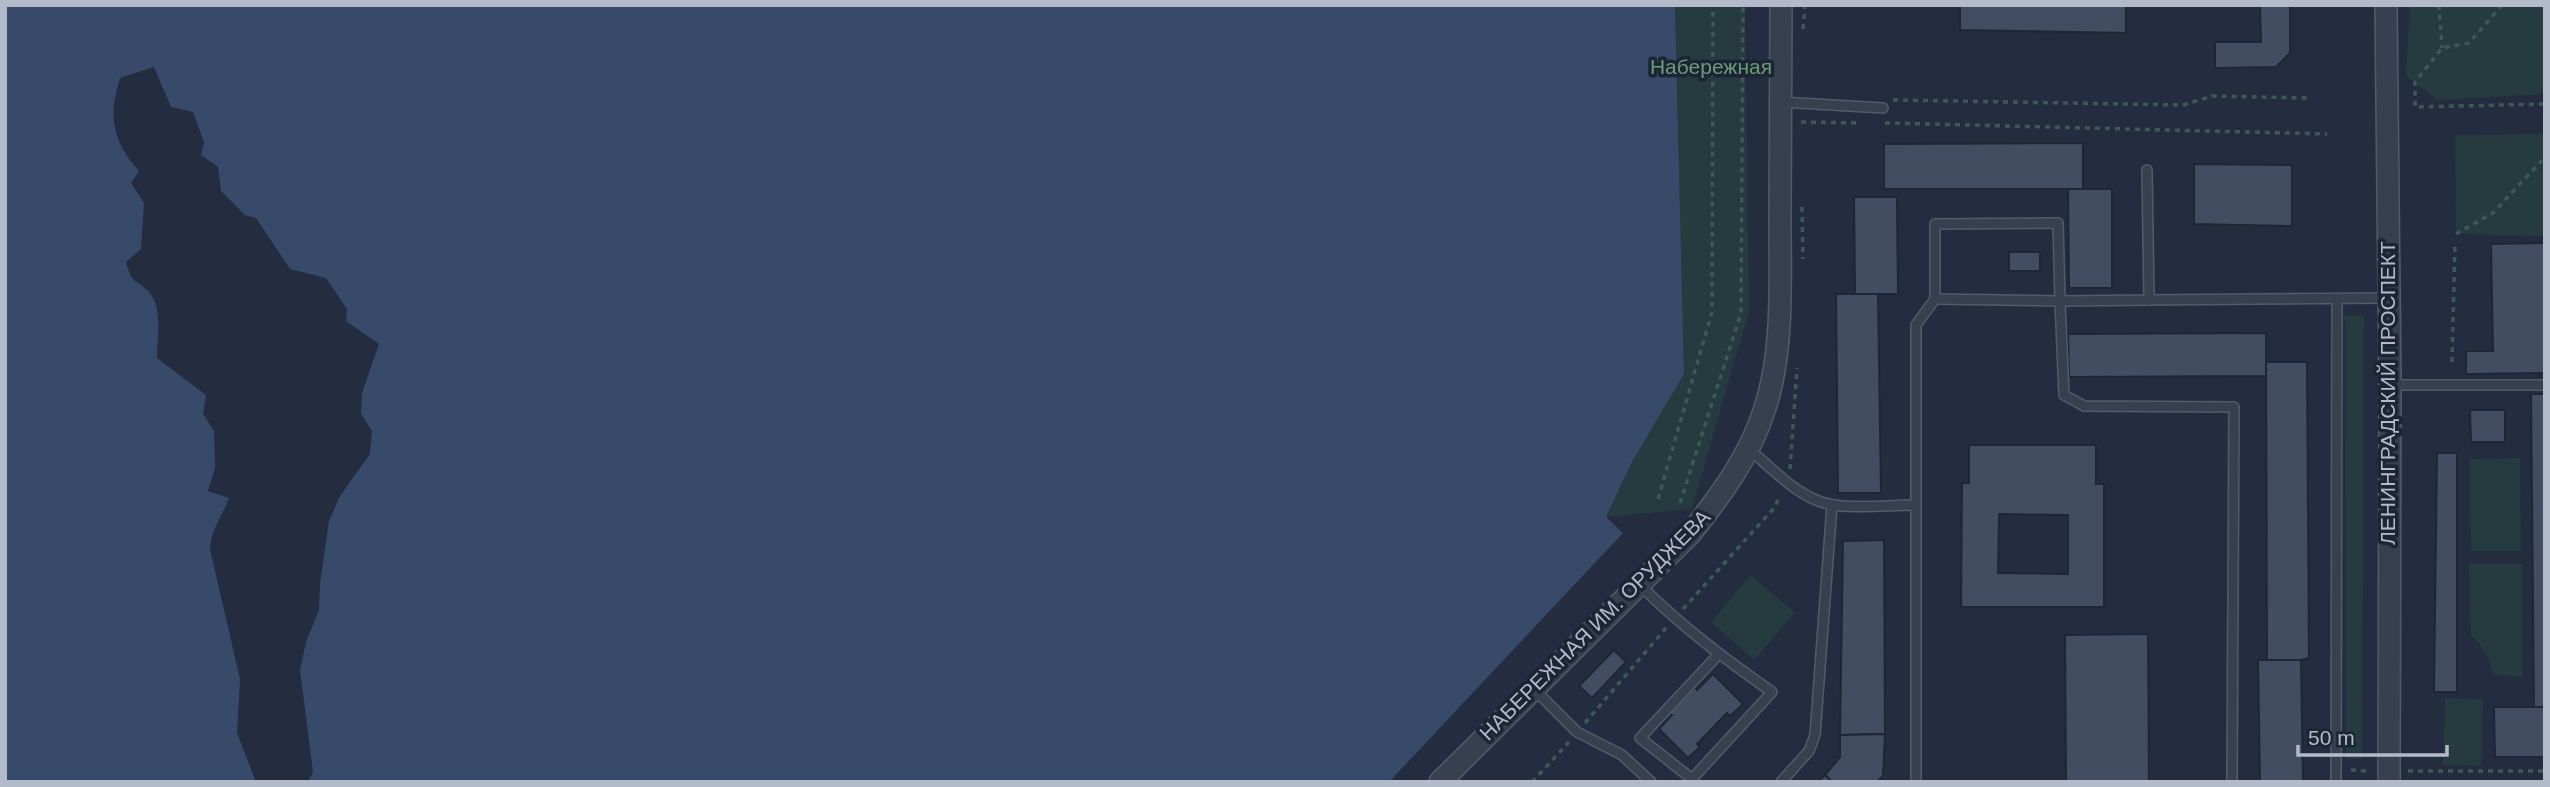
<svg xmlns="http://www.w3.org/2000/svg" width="2550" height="787" viewBox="0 0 2550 787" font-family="Arial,sans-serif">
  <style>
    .green { fill: #253b40 }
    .water { fill: #384a69 }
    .building { fill: #424d61; stroke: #1e2736; stroke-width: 2; fill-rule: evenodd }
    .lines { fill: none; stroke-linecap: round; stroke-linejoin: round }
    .service-casing { stroke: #525b6a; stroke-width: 12 }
    .tertiary-casing { stroke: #525b6a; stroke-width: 24 }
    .path { stroke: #40575a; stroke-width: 3.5; stroke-dasharray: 5 5; stroke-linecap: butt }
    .service { stroke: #37404f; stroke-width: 9 }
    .tertiary { stroke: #37404f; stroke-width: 21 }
    .labels { text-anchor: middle; stroke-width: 7; stroke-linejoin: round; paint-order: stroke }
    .park-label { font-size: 21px; fill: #699c77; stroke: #1c2534 }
    .street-label { font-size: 21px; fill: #b3bbca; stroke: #1c2534 }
  </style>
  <rect width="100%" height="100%" fill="#232d3f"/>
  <!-- green -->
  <g class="green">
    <polygon points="1675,5 1745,5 1749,311 1692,509 1606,517 1632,462 1684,374"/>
    <polygon points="2410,5 2545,5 2545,94 2437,100 2406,76"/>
    <polygon points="2545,134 2545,236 2456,234 2455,135"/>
    <polygon points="2345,316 2364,316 2362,759 2346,759"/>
    <polygon points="2520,458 2521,551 2471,551 2470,459"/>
    <path d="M2469 564H2522V677L2492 674C2491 660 2483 645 2471 636Z"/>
    <polygon points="1751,575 1795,613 1754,660 1711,622"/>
    <polygon points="2445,698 2483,699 2481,766 2443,765"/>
  </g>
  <!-- water -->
  <path class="water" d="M5 5H1675L1684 374 1632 462 1606 517 1623 533 1389 782H308L313 772 300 670 306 642 319 610 320 584 329 521 340 496 370 454 372 431 361 414 362 393 379 344 346 321 347 309 326 278 290 269 256 218 245 215 221 191 218 167 201 155 204 142 193 112 171 107 154 67 120 78C108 116 112 141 139 171L131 183 144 203 141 249 126 262C133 286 134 277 149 292 163 307 157 339 157 358L206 395 203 414 214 431 215 468 208 491 229 498C222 517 211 529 210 549L240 679 237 733 256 782H5Z"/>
  <!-- building -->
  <g class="building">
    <polygon points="1960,5 2126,5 2126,33 1960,30"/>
    <polygon points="2260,5 2290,5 2290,53 2276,67 2215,68 2215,42 2261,42"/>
    <polygon points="2083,143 2083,189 1884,189 1884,144"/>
    <polygon points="2194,164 2292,165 2292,226 2194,224"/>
    <polygon points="2068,189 2112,189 2112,288 2069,288"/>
    <polygon points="1854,197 1897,197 1898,294 1855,294"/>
    <polygon points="2545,243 2545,373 2466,374 2466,351 2493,351 2491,244"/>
    <rect x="2009" y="252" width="31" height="19"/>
    <polygon points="1836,294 1878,294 1881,493 1838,493"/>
    <polygon points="2266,333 2266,376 2069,377 2068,334"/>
    <polygon points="2266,362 2307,362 2309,658 2301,660 2267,660"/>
    <polygon points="2531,394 2545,394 2545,707 2534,707"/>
    <polygon points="2470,410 2505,410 2505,442 2471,442"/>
    <path d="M1969 445H2096V484H2104V607H1961L1962 483H1969ZM1999 514 2068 515V574L1998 573Z"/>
    <polygon points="2437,453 2457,453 2457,692 2434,692"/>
    <polygon points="1884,540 1885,734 1840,735 1843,541"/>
    <polygon points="2148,634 2149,782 2066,782 2065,635"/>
    <polygon points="1614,650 1626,662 1592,698 1579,686"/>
    <polygon points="2258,660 2301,660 2303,782 2260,782"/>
    <polygon points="1713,674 1743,704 1730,716 1727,713 1697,744 1700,747 1688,758 1659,729 1672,715 1669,713 1695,687 1697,690"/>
    <polygon points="2494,707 2545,707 2545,757 2495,757"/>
    <polygon points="1885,734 1883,776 1877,782 1832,782 1825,775 1840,757 1840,735"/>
    <polygon points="1825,775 1832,782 1818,782"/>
  </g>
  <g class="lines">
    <!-- service casing -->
    <g class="service-casing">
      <g id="service">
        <polyline points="1781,102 1883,108"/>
        <polyline points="1935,299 2060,301 2064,395 2084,406 2234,407 2232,782"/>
        <polyline points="2149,300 2388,298"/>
        <polyline points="2390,385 2545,385"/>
        <path d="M1749 449C1773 469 1801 501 1834 505 1860 509 1889 505 1915 505"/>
        <path d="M1640 585C1681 626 1725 659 1772 692L1692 779 1640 738 1718 655"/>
        <polyline points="1535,690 1577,732 1622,755 1651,782"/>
        <polyline points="1781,782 1809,751 1815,735 1832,505"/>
        <polyline points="1916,782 1916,325 1935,299 1935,224 2058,223 2060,301 2149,300 2147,170"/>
        <polyline points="2336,782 2337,300"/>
      </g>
    </g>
    <!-- tertiary casing -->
    <g class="tertiary-casing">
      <g id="tertiary">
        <polyline points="2386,5 2390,385 2389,782"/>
        <path d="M1440 782 1690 534C1721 495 1750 456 1765 408 1784 350 1780 277 1780 218 1780 147 1781 76 1781 5"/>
      </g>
    </g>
    <!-- path -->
    <g class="path">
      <polyline points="2439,5 2442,48"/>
      <polyline points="2502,5 2469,43 2442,48 2415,82 2415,107 2545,104"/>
      <polyline points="1803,29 1805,5"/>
      <polyline points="1893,100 2183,105 2212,96 2309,98"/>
      <polyline points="1801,122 1860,123"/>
      <polyline points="1885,123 2327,134"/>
      <polyline points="1802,207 1803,259"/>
      <polyline points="2456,234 2493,213 2545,157"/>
      <polyline points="2452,362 2455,244"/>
      <polyline points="1790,469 1797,368"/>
      <polyline points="1658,499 1712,312 1713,5"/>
      <polyline points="1680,503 1741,313 1743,5"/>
      <polyline points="1683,609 1775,507 1780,496"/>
      <polyline points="1585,723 1666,628"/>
      <polyline points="2351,770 2367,771"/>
      <polyline points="2408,771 2545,771"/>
      <polyline points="1532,782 1569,742"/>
    </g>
    <!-- service -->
    <use href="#service" class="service"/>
    <!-- tertiary -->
    <use href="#tertiary" class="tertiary"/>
  </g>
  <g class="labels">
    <!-- park labels -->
    <g class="park-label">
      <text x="1711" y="74">Набережная</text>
    </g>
    <!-- street labels -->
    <g class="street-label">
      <text transform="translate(2388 393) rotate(-90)" y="7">ЛЕНИНГРАДСКИЙ ПРОСПЕКТ</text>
      <text transform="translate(1595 625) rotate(-45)" y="7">НАБЕРЕЖНАЯ ИМ. ОРУДЖЕВА</text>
    </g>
  </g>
  <!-- border -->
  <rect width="2550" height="787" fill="none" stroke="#b3bbca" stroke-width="14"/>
  <!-- scale -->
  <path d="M2298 745v10h149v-10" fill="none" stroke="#b3bbca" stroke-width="3.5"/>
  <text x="2308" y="745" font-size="21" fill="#b3bbca" stroke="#1c2534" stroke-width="5" paint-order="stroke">50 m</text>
</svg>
